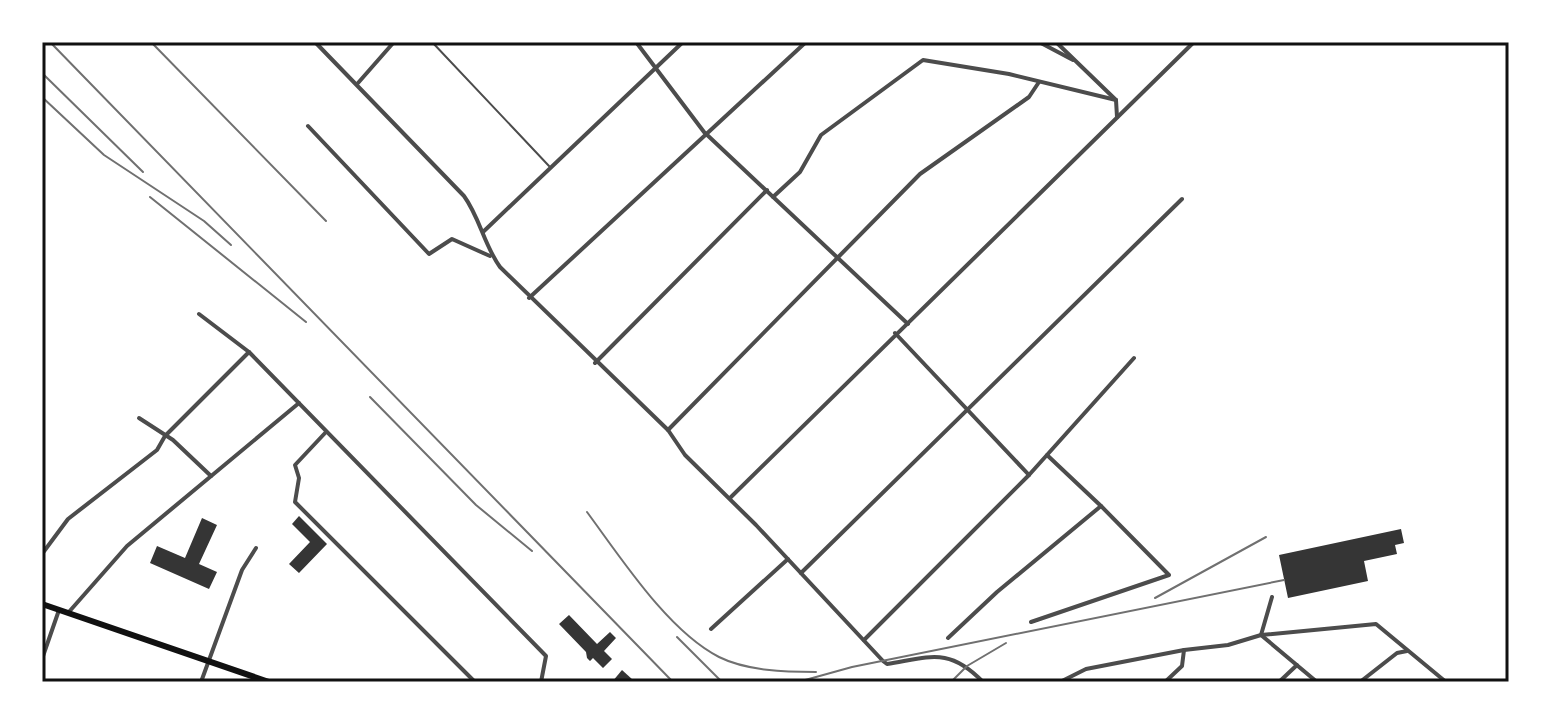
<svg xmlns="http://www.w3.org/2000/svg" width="1551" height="724" viewBox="0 0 1551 724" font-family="Arial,sans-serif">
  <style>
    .building { fill: #353535 }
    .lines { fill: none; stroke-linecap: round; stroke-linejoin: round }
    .service { stroke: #4c4c4c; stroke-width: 2 }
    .minor { stroke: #4c4c4c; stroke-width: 4 }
    .tertiary { stroke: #4c4c4c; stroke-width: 5 }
    .primary { stroke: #111; stroke-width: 6 }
    .rail { stroke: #707070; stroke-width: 2 }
    .neatline { fill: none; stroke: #111; stroke-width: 3 }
  </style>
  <rect width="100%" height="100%" fill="#fff"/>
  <!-- building -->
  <g class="building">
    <polygon points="299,516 327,544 299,573 289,564 310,542 292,524"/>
    <polygon points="202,518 217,525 199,564 217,572 209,589 150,563 157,546 185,558"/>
    <polygon points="1401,529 1404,543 1395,545 1397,554 1364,561 1368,581 1288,598 1279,555"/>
    <polygon points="569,615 597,644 610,632 616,638 604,651 612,659 603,668 593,658 590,661 587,658 586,652 559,624"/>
    <polygon points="622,670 633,680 612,682"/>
  </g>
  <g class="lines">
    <!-- service -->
    <polyline class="service" points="432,42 549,166"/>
    <!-- minor -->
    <g class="minor">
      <path d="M315 42 464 196C480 218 484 245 500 267L668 430 685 455 756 525 883 661 887 664C931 657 949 647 983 682"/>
      <polyline points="636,42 704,132 908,324"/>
      <polyline points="1039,42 1073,60"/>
      <polyline points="1056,42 1116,100 1117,117"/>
      <polyline points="358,83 394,42"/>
      <polyline points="308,126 429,254 452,239 490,256"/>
      <polyline points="773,197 800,172 821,135 923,60 1009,74 1116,100"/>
      <polyline points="483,232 683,42"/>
      <polyline points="529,298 806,42"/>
      <polyline points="199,314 249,352 546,656 541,682"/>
      <polyline points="895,333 1029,475"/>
      <polyline points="595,363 767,190"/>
      <polyline points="139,418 173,440 211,476"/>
      <polyline points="668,430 920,174 1029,97 1039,82"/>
      <polyline points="326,432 295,465 299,478 295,502 475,682"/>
      <polyline points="731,497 1194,42"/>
      <polyline points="42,554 68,519 157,450 165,436 249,352"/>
      <polyline points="801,573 1182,199"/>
      <polyline points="1272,597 1261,635 1317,682"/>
      <polyline points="68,613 127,546 299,403"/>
      <polyline points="1031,622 1169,575 1101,506"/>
      <polyline points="711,629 788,559"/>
      <polyline points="948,638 997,592 1101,506 1047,455"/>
      <polyline points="864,640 1029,475 1134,358"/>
      <polyline points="42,659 59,610"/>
      <polyline points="201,682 242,570 256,548"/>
      <polyline points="1060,682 1086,669 1184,650 1228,645 1261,635 1376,624 1446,682"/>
      <polyline points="1165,682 1182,666 1184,650"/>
      <polyline points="1279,682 1297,665"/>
      <polyline points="1360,682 1397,653 1407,651"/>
    </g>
    <!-- tertiary -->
    <polyline class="tertiary" points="552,682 564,682"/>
    <!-- primary -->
    <polyline class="primary" points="42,604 269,682"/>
    <!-- rail -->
    <g class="rail">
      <polyline points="50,42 673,682"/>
      <polyline points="151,42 326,221"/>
      <polyline points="42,73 143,172"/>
      <polyline points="42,97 104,155 204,221 231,245"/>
      <polyline points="150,197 306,322"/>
      <polyline points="370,397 476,505 532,551"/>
      <path d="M587 512C621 558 668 631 719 657 747 671 786 672 816 672"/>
      <polyline points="1155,598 1266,537"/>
      <polyline points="677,637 722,682"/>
      <polyline points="798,682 852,667 1284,580"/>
      <polyline points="951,682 967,666 1006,643"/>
    </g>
  </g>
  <!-- border -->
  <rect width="1551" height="724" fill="none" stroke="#ffffff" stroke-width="88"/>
  <rect x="44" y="44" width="1463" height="636" class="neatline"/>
</svg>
